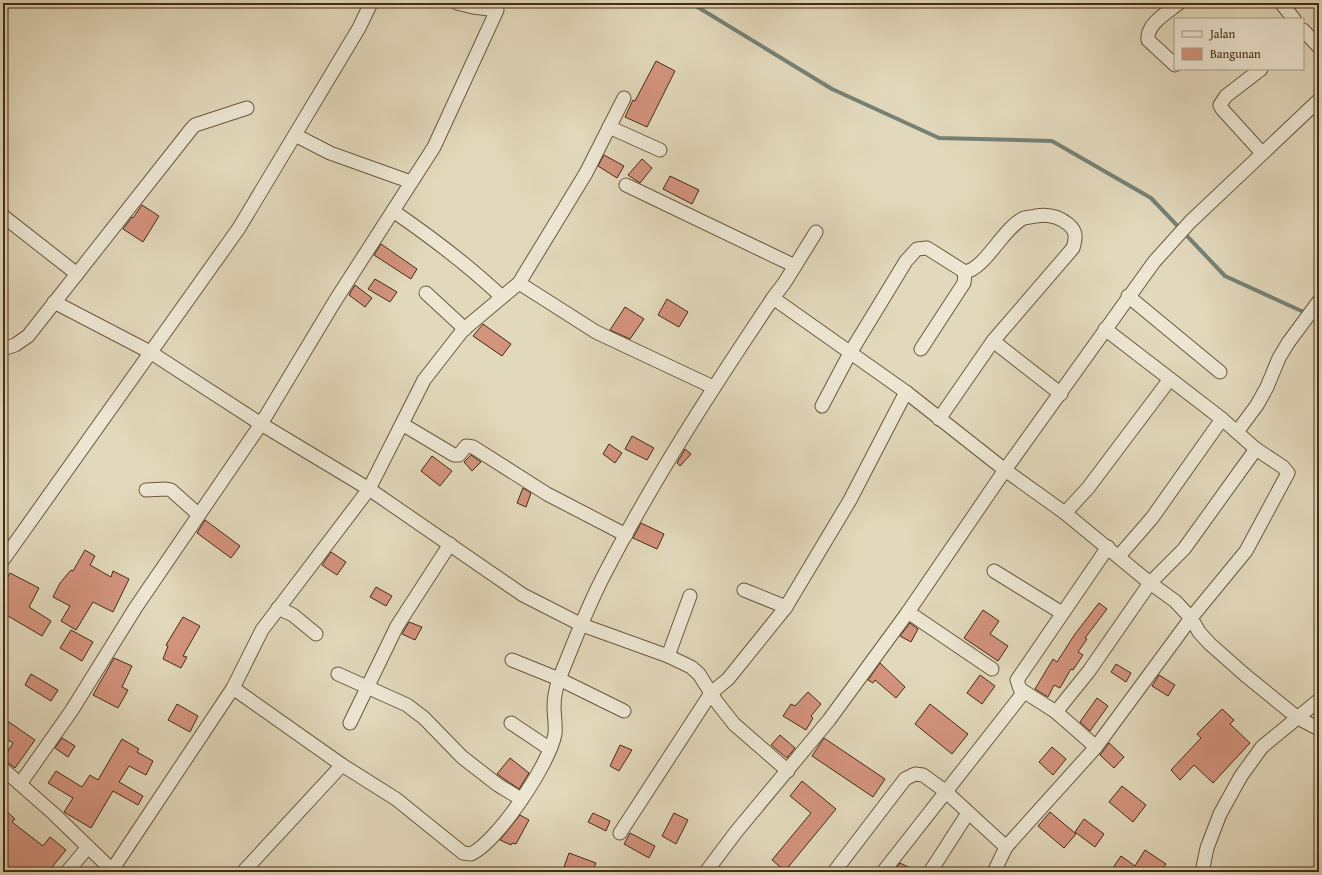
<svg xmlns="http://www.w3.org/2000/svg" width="1322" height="875" viewBox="0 0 1322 875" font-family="'Gentium Book Plus',serif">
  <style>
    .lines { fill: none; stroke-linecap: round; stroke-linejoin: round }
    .stream { stroke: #758175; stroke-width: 4 }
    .building { fill: #d3937d; stroke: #442d13 }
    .minor-casing { stroke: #6c583d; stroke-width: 15 }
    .minor { stroke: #ece6d3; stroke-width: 13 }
  </style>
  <rect width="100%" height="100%" fill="#e2d8bb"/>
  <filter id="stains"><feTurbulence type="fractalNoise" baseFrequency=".005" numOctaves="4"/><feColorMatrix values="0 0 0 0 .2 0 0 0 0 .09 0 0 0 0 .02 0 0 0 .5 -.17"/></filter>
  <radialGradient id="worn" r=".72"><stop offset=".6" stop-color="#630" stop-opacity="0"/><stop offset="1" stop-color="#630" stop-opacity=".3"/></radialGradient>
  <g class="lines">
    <!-- stream -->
    <polyline class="stream" points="691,3 832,89 939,138 1052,141 1151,198 1225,276 1319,319"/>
  </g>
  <!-- building -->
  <g class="building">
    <polygon points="656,61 675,71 647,127 625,117 633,100 635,101"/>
    <polygon points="604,155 624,166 617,178 598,166"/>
    <polygon points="642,159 652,168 640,183 628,175"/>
    <polygon points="670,176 699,190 692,204 663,189"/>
    <polygon points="142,205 159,216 143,242 123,229 132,217 133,218"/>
    <polygon points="381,244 417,269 411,279 374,255"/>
    <polygon points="375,279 397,292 390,302 368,289"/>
    <polygon points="355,285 372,298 365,307 349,295"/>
    <polygon points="667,299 688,312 679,327 658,315"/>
    <polygon points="625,307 644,319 630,339 610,330"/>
    <polygon points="483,324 511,344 502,356 473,336"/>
    <polygon points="632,436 654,448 647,460 625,449"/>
    <polygon points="609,444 622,453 615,463 603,454"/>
    <polygon points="685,449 691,454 680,466 677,463"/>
    <polygon points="471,455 481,462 472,471 464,462"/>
    <polygon points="432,456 452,471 440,486 421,471"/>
    <polygon points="523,488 531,493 526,507 517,503"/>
    <polygon points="205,520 240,546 231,558 197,533"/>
    <polygon points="641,523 664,534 657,549 633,538"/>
    <polygon points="85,550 95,556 90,565 111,577 113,571 129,579 113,612 93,602 76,630 61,621 70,606 53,597 60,583 71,570 73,571"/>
    <polygon points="331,552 346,562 337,575 322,565"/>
    <polygon points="10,573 39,588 29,607 51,621 42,636 3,613 3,585"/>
    <polygon points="376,587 392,596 386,606 370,597"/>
    <polygon points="1099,603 1107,609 1085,638 1087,639 1078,652 1083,655 1073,670 1071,669 1060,688 1054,685 1048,697 1035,689 1053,659 1057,662 1075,634"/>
    <polygon points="983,610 999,621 990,634 1008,646 998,661 964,638"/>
    <polygon points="183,617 200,626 183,656 187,657 181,668 163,659 168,646 166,645"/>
    <polygon points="409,622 422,627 415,640 402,634"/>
    <polygon points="910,623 918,629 911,642 900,636"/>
    <polygon points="71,630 93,642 82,661 60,648"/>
    <polygon points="114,658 132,666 122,687 128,690 118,708 93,695"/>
    <polygon points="880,663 905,687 896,698 875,680 873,683 868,680"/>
    <polygon points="1116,664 1131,673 1126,682 1111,672"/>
    <polygon points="31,674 58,690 51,701 25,685"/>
    <polygon points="980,675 995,686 982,704 967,693"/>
    <polygon points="1159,675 1175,685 1168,696 1152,686"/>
    <polygon points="808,692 821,704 811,716 813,718 806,730 783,716 791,704 795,706"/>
    <polygon points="1097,698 1108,706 1090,731 1080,722"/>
    <polygon points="177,704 198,716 190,732 168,720"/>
    <polygon points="930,704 968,734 952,754 915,724"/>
    <polygon points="1222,709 1234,720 1230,724 1250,743 1213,783 1194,765 1180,780 1171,770 1201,738 1197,734"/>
    <polygon points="3,718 35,740 15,768 3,759 13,743 3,737"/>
    <polygon points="780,735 795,748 787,758 771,745"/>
    <polygon points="62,738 75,746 68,757 55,748"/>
    <polygon points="824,738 885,779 873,797 812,756"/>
    <polygon points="122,739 139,749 137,752 153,761 146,775 129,766 119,782 143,796 138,805 113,791 91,828 64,812 73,798 48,783 56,771 82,787 90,775 98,780"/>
    <polygon points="1109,743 1124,757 1114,768 1100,755"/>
    <polygon points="620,745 632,750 619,771 610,766"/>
    <polygon points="1052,747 1066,759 1053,775 1039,762"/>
    <polygon points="510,758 529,773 519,789 497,774"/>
    <polygon points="802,781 836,809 785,871 772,860 811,813 790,796"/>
    <polygon points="1122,786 1146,805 1133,822 1109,802"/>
    <polygon points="3,808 15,819 12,822 43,846 50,837 66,850 48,872 3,872 7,862 3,859"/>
    <polygon points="1050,812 1076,834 1064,848 1038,826"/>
    <polygon points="593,813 610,821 606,831 588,822"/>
    <polygon points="674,813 688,820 676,844 662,836"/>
    <polygon points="520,815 529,820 516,844 512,843 511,845 500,840"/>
    <polygon points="1084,819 1104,834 1095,847 1075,832"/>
    <polygon points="630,833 655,846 649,858 624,844"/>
    <polygon points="1145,850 1166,864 1160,872 1110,872 1121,856 1135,866"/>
    <polygon points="569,853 596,863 592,872 576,872 564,867"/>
    <polygon points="900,863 918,872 893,872"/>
  </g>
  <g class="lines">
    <!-- minor casing -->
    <g class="minor-casing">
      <g id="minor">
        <polyline points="1281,3 1294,19"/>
        <polyline points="1303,30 1319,47"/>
        <path d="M1175 65 1148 40C1146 24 1168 12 1179 3"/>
        <polyline points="1261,69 1226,96 1220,105 1222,109 1262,153"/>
        <polyline points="609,127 660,150"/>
        <polyline points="295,135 330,153 411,182"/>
        <polyline points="626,185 795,266"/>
        <path d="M393 211C431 237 468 265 502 297"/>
        <polyline points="3,216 77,274"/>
        <polyline points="519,283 596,332 713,387"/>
        <polyline points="426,293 465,329"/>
        <polyline points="1128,296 1220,372"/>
        <polyline points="773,298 785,282 816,232"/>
        <polyline points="54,302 150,352 261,424 369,489 523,595 582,625 668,656 691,667 699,674 716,701 734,724 788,771"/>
        <polyline points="993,341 1061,394"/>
        <polyline points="3,349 15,345 28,336 192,128 195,125 247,108"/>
        <polyline points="921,349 964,283 965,272"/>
        <path d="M822 406 850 353 906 261 917 249 927 248 965 272C985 269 1003 228 1024 218 1027 217 1032 217 1036 216 1047 214 1058 216 1068 224 1077 231 1076 238 1073 248L993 341 939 419"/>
        <polyline points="402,424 454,455 459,455 466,446 473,447 547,494 626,535"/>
        <polyline points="1237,432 1257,405 1267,387 1279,358 1288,343 1319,301"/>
        <polyline points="146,490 166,489 171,490 199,515"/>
        <polyline points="1065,513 1088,488 1170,379"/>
        <polyline points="1119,556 1152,518 1222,419"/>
        <polyline points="3,560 239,228 359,28 371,3"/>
        <polyline points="994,571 1062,613"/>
        <polyline points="744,590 786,607"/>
        <polyline points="278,608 293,615 316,634"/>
        <polyline points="908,612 992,669"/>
        <polyline points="668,656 690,596"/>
        <polyline points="512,660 559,679 624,711"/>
        <polyline points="338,674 407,705 424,718 462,757 498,785 521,799"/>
        <polyline points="233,688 342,765"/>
        <polyline points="1056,712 1089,671 1150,583 1184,549 1256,449"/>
        <polyline points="350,723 397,626 450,544"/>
        <polyline points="511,723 550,749"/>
        <polyline points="1096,747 1056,712 1020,689 1017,680 1108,547"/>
        <polyline points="3,769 54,814 114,872"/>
        <polyline points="20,784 72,710 136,607 261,424 335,301 434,147 497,10 473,7 457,3"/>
        <polyline points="620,833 711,693 728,679 786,607 850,500 906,392"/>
        <polyline points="112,870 233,688 262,630 369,489 424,380 463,330 519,283 586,173 624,98"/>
        <polyline points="67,872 88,847"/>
        <path d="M243 872 342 765 396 799 463 853 471 854C498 841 550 763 555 734 556 725 554 715 554 706 554 697 556 688 559 679 573 645 586 610 603 577 653 480 712 389 773 298L906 392 1005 470 1065 513 1150 583 1175 601 1191 618 1199 632 1210 644 1245 675 1298 718 1319 729"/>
        <polyline points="706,872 736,832 829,720 908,612 1005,470 1154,262 1190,222 1319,100"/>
        <polyline points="834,872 905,779 915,774 923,775 945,791 1006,847"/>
        <polyline points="883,872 1024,692"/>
        <polyline points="930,872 968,813"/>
        <polyline points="994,872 1006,847 1096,747 1191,618 1246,551 1288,473 1283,467 1256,449 1222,419 1105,329"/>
        <polyline points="1202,872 1207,848 1220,814 1241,776 1262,747 1319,700"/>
      </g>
    </g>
    <!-- minor -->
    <use href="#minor" class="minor"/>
  </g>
  <!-- margin -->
  <rect width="1322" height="875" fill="none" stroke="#e2d8bb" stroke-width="16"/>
  <rect x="4" y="4" width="1314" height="867" fill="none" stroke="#442d13" stroke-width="2"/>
  <rect x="8" y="8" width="1306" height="859" fill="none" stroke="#442d13"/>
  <!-- legend -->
  <rect x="1174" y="18" width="130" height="52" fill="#ece6d3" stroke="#a99c86"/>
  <rect x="1182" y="31" width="20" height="6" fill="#ece6d3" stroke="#a99c86"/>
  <text x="1210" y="38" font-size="12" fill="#442d13">Jalan</text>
  <rect x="1182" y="48" width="20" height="12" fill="#d3937d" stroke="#a99c86"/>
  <text x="1210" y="58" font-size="12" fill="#442d13">Bangunan</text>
  <rect width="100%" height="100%" filter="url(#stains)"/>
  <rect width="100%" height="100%" fill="url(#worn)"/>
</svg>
